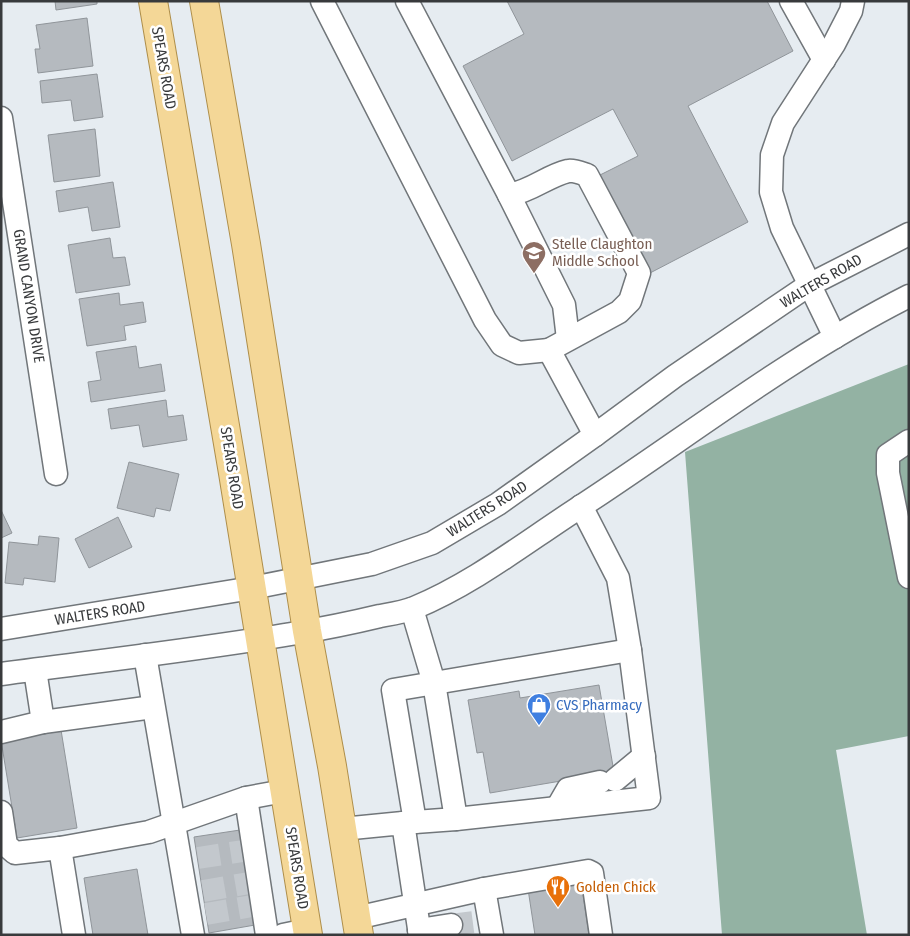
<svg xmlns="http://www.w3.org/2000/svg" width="910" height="936" viewBox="0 0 910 936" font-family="'Fira Sans Condensed',sans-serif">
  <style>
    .forest { fill: #93b2a3 }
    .building { fill: #b5babf; stroke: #90959a }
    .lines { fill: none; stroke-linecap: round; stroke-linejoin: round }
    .minor-tunnel { stroke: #c3c8cd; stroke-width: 22; stroke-dasharray: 22 11; stroke-linecap: butt }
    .minor-casing { stroke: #71767a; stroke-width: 25 }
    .major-casing { stroke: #ae8e4a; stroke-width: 30 }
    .minor { stroke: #fff; stroke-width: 22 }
    .major { stroke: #f4d797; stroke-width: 28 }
    .labels { text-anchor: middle; stroke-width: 5; stroke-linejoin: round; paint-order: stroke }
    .street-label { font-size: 15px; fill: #383a3c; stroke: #fff }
    .education-label { font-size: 15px; fill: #785e54; stroke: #fff; text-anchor: start }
    .shop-label { font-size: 15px; fill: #366cbe; stroke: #fff; text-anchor: start }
    .food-label { font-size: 15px; fill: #c56008; stroke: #fff; text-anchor: start }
  </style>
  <rect width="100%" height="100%" fill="#e6ecf1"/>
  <!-- forest -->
  <polygon class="forest" points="909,364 909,736 836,750 867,935 722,935 685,452"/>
  <!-- building -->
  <g class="building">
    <polygon points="55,1 97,1 97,4 56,10"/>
    <polygon points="507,1 767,1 793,51 688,106 748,222 650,273 600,175 638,156 613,109 512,161 463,66 524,34"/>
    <polygon points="87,18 93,66 38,73 35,49 40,49 36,25"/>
    <polygon points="97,74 103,117 74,121 71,100 42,103 40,81"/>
    <polygon points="95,129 100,176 54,182 48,135"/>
    <polygon points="113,182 120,227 92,231 88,207 59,212 56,191"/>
    <polygon points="110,238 113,258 125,257 130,285 76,293 68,245"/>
    <polygon points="119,293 120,305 143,302 146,322 124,326 126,340 87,346 79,299"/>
    <polygon points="136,346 139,368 161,364 165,391 91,402 88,382 101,380 96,352"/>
    <polygon points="166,400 168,417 183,415 187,440 143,447 139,425 111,429 108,409"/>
    <polygon points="129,462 179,474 170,511 156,508 154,517 117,508"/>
    <polygon points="1,510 12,533 1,538"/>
    <polygon points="118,517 132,547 89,568 75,539"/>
    <polygon points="39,536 59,538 55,582 24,578 23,585 5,583 9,542 38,545"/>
    <polygon points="599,685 614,772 490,793 483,752 477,753 468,700 519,691 520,698"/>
    <polygon points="61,730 77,828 17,838 1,740"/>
    <polygon points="240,830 255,925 209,933 194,837"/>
    <polygon points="137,869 148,935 93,935 84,878"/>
    <polygon points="581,881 589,935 535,935 528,889"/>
  </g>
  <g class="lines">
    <!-- minor-tunnel -->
    <g class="minor-tunnel">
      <polyline points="198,858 243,851"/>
      <polyline points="203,891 249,883"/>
      <polyline points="206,914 252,906"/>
      <polyline points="451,925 474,922"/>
    </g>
    <!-- minor casing -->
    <g class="minor-casing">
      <g id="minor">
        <polyline points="322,1 485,320 502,345 519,353 549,350"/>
        <path d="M407 1 509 195C532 191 547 176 568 171 574 170 581 173 587 175L639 273 630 301 619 312 549 350 595 435"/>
        <polyline points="791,1 824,60"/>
        <polyline points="1,118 56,474"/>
        <polyline points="509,195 564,305 568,339"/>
        <polyline points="835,337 782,228 771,192 772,155 783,123 834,44 851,11 853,1"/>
        <polyline points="909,441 888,455 888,473 909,577"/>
        <polyline points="412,609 434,683 456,819 415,822"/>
        <polyline points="1,629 252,588 372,564 432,543 498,504 595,435 675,376 809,285 909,234"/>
        <polyline points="145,655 193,935"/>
        <path d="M1 674C98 661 195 650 291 634 321 629 351 623 380 616 391 614 404 612 414 608 472 584 522 545 574 511 685 439 790 356 909 296"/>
        <polyline points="43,722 153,707"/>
        <polyline points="1,732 43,722 35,670"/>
        <polyline points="615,780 644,756"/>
        <polyline points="246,798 267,935"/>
        <polyline points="557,808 568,789 600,782"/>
        <polyline points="1,812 6,845 15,853 60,848 74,935"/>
        <polyline points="456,819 649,798 630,650 618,578 581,506"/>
        <polyline points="403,823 415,822 393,690 630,650"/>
        <polyline points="342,829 403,823 420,935"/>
        <polyline points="60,848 149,832 246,798 284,791"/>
        <polyline points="484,889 588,871 592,873 601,935"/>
        <polyline points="356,918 484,889 492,935"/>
        <polyline points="419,930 451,925"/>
        <polyline points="283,935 307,930"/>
      </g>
    </g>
    <!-- major casing -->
    <g class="major-casing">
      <g id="major">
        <polyline points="153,1 233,473 308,935"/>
        <polyline points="204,1 246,244 307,631 332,766 359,935"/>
      </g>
    </g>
    <!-- minor -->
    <use href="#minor" class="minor"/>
    <!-- major -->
    <use href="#major" class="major"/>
  </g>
  <!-- icons -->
  <defs>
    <g id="school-pin" transform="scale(1.25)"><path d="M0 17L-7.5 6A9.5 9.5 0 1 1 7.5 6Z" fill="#8d6e63" stroke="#fff"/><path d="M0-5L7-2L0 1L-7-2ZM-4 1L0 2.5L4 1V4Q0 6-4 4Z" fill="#fff"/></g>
    <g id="shop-pin" transform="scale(1.25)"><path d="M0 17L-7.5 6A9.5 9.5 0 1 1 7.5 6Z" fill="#3f7fe0" stroke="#fff"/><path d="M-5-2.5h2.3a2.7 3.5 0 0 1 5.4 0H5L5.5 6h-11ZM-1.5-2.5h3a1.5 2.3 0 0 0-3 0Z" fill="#fff"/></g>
    <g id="restaurant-pin" transform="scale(1.25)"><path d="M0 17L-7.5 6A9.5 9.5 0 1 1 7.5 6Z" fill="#e8710a" stroke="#fff"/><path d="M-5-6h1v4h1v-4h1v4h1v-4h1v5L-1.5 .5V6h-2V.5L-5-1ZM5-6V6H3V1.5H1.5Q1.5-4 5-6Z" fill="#fff"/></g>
  </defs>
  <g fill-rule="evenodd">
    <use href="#school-pin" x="534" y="253"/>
    <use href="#shop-pin" x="539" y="705"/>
    <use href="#restaurant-pin" x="558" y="887"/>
  </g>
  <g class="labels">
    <!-- street labels -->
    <g class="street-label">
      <text transform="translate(164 68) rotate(80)" y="5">SPEARS ROAD</text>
      <text transform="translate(821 281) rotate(-30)" y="5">WALTERS ROAD</text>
      <text transform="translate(29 296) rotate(81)" y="5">GRAND CANYON DRIVE</text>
      <text transform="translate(232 468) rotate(81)" y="5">SPEARS ROAD</text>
      <text transform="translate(487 509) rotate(-32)" y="5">WALTERS ROAD</text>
      <text transform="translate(100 613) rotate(-9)" y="5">WALTERS ROAD</text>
      <text transform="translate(297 868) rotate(81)" y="5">SPEARS ROAD</text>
    </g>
    <!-- education labels -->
    <g class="education-label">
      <text x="552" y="249">Stelle Claughton<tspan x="552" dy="17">Middle School</tspan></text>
    </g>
    <!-- shop labels -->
    <g class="shop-label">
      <text x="556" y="710">CVS Pharmacy</text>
    </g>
    <!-- food labels -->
    <g class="food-label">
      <text x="576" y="892">Golden Chick</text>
    </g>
  </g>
  <!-- border -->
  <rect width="910" height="936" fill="none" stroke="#383a3c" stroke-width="5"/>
</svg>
